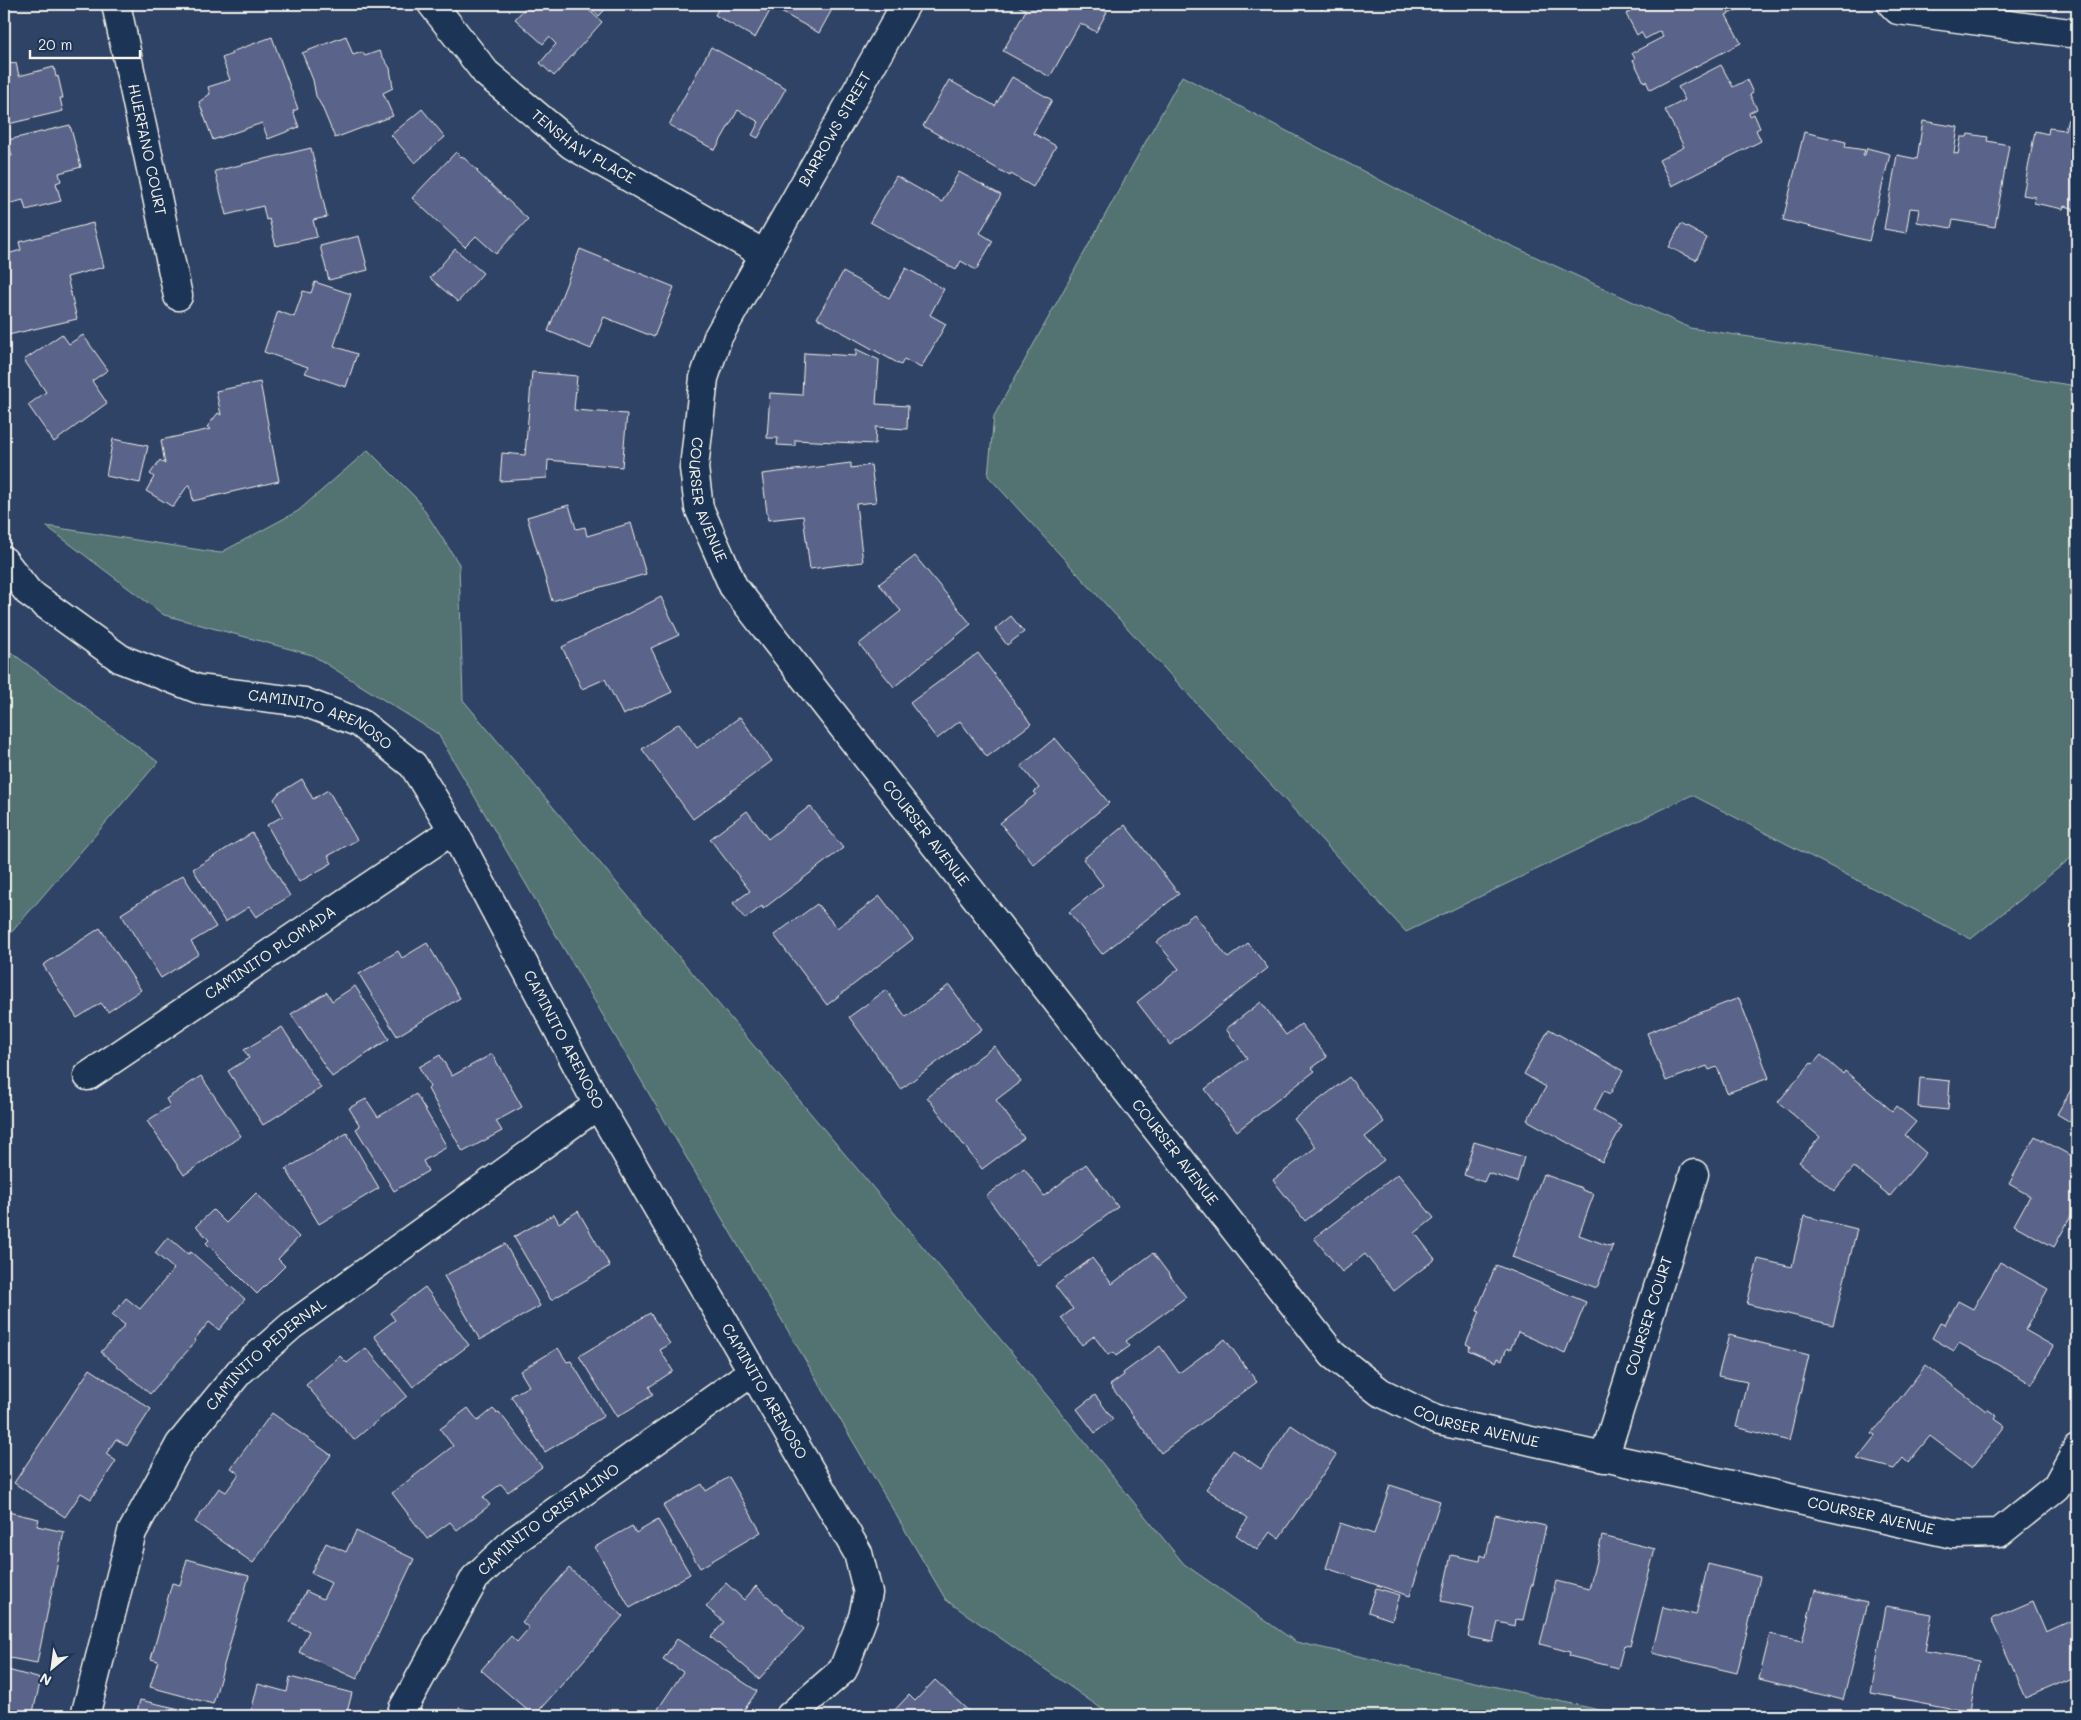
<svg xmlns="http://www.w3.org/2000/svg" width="2081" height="1720" viewBox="0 0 2081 1720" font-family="Mali,sans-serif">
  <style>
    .green { fill: #537373; stroke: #a4b2ae }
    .building { fill: #5a648a; stroke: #f4f1e8 }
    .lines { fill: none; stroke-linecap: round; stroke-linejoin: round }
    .minor-casing { stroke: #f4f1e8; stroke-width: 31 }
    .minor { stroke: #1d3557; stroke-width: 28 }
    .labels { text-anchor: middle; stroke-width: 4; stroke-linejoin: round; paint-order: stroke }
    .street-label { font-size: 15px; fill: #f4f1e8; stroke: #1d3557 }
  </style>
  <rect width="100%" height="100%" fill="#2f4366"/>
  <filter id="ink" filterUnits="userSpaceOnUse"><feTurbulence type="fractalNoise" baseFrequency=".02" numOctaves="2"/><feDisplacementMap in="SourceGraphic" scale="10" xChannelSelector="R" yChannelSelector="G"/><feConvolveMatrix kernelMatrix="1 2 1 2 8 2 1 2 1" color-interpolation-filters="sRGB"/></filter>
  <g filter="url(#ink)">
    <!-- green -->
    <g class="green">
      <polygon points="1182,76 1458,221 1690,328 2077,386 2077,853 1971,939 1692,795 1406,932 988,476 994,416"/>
      <polygon points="368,450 417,499 459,564 463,700 1023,1366 1184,1564 1296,1642 1626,1716 1112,1716 946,1600 438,734 312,655 164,615 46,526 220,553 298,511"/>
      <polygon points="4,647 158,762 4,941"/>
    </g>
    <!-- building -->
    <g class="building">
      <polygon points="529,4 582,4 602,22 554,76 540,63 556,44 549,37 543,44 515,19"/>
      <polygon points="586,4 610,4 599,16"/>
      <polygon points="721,4 835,4 819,33 772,7 755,38 715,15"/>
      <polygon points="1014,4 1092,4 1107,12 1096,32 1080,23 1050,77 1003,51 1026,10"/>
      <polygon points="1312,4 1325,4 1322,10"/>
      <polygon points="1422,4 1437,4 1434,10"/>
      <polygon points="1626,4 1749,4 1726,15 1741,43 1650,90 1646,81 1644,82 1633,60 1635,59 1632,53 1663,37 1660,31 1645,39 1641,32 1637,35 1626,14 1630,12"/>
      <polygon points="346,36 353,55 362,52 365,56 379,51 390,68 393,88 383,93 393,116 335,138 322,107 316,96 313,80 302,53"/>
      <polygon points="272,37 298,109 293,111 299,127 268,139 262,123 213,140 199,102 210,94 208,87 230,80 222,58 232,54 231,52"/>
      <polygon points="4,39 10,64 16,63 19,76 54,67 56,77 58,76 63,98 60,98 63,111 4,125"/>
      <polygon points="711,47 786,88 758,138 752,135 759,122 738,110 715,150 669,125"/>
      <polygon points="1721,65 1733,87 1747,80 1753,93 1750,95 1757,109 1749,113 1750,116 1754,114 1760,128 1756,130 1761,141 1672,186 1659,160 1684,147 1665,110 1685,100 1678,87"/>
      <polygon points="1012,77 1052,100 1033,133 1056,146 1033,187 1011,174 1010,176 923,126 949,80 995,106"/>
      <polygon points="422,109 445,137 415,163 391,135"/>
      <polygon points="2068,119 2077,121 2077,211 2072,210 2073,208 2064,206 2063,209 2034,203 2035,197 2023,195 2035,131 2048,134 2049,128 2065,130"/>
      <polygon points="1923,121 1958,127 1954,153 1958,154 1961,137 1967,137 1968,134 1988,137 1987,141 2009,145 1995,227 1953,220 1951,228 1917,222 1919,209 1910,208 1906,233 1884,229 1897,155 1917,159"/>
      <polygon points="70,125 81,167 59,173 61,181 56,183 61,201 26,210 23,200 4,205 4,158 12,156 8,140"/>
      <polygon points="1804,132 1846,142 1845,147 1865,150 1863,155 1865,155 1867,148 1890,154 1869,241 1783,220"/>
      <polygon points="311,148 327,217 313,220 317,237 276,246 269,219 266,220 263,206 226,215 215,171"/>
      <polygon points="456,152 461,157 462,156 478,171 477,172 528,219 496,254 476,236 465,247 412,198"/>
      <polygon points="959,172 1001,195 980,233 993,241 976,270 961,261 956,270 870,222 896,176 942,202"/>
      <polygon points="93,223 104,267 67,277 77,319 4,336 4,293 6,292 4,255 21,250 19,242"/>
      <polygon points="1681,224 1707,238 1696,260 1669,247"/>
      <polygon points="359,236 368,270 329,280 320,246"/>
      <polygon points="455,249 483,273 458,302 430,278"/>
      <polygon points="580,249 674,287 654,337 604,317 591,349 548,331"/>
      <polygon points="906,268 944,289 930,315 946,324 921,368 904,359 901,365 817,318 843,272 889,298"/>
      <polygon points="315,282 351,294 334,346 357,354 346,387 305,373 308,367 264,352 278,311 294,317 303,291 311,293"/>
      <polygon points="62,334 69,344 83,335 108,370 92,381 107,403 54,442 28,405 46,392 24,360"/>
      <polygon points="856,349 879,360 876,404 908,406 907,429 876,427 875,444 795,440 795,446 777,445 778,438 767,438 770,393 802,395 804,353 856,356"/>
      <polygon points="532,372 577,376 574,410 627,414 622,467 548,460 547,478 500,481 502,453 525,455"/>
      <polygon points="260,382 279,481 193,501 190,485 188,485 173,507 146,491 154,477 150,474 160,460 165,464 161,440 211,429 207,427 218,413 221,415 216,391"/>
      <polygon points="113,439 148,446 140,483 106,476"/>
      <polygon points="851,463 851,468 871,465 876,502 856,504 863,562 810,569 803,516 768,520 762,474"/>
      <polygon points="569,505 576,529 585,527 587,536 631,523 646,574 552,601 527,517"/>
      <polygon points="915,556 971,624 894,687 859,644 901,611 879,584"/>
      <polygon points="661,597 679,635 651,648 672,692 623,715 605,679 582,689 562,647"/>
      <polygon points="1011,616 1024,632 1007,645 995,629"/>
      <polygon points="978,653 1031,724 987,757 960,721 937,739 910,703"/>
      <polygon points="740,717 772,761 693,819 642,749 679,723 697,748"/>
      <polygon points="1055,738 1109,803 1034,865 1000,823 1036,794 1034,792 1039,788 1021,766"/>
      <polygon points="302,779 313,799 328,790 357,840 328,856 332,863 299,882 267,825 283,816 274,799 279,793"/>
      <polygon points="810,806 843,848 763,909 762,906 745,919 733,903 750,891 710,839 747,811 768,839"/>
      <polygon points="1125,825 1179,894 1102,954 1069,912 1103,885 1083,859"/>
      <polygon points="252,833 290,896 256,917 249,907 225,922 193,869"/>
      <polygon points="183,875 216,927 191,942 199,954 161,978 121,914"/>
      <polygon points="880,896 913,939 827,1005 774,935 817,904 837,928"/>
      <polygon points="1194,914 1228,958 1248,943 1268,968 1170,1045 1137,1002 1179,969 1157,942"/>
      <polygon points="100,928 141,990 108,1012 101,1003 77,1018 43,965"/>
      <polygon points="427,943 460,998 397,1036 359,974 398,951 402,958"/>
      <polygon points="949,985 982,1029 901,1089 849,1017 886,990 906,1017"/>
      <polygon points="355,986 389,1039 332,1077 291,1014 327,992 332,1001"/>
      <polygon points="1739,998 1769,1078 1727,1093 1717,1067 1709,1070 1707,1066 1666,1081 1647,1033"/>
      <polygon points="1261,1002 1286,1035 1301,1024 1327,1057 1312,1068 1315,1071 1237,1131 1205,1089 1247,1058 1226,1029"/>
      <polygon points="282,1027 321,1088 263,1125 228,1071 249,1058 244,1050"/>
      <polygon points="1549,1029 1623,1071 1610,1094 1604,1091 1594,1110 1622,1126 1602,1162 1527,1120 1546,1087 1524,1074"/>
      <polygon points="994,1046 1021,1081 996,1100 1024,1138 982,1169 927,1097"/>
      <polygon points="492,1054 522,1107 496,1121 502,1131 463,1152 428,1089 430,1087 419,1067 440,1055 452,1076"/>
      <polygon points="1821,1055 1843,1074 1845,1071 1892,1111 1896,1106 1916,1122 1905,1135 1926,1153 1890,1196 1854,1167 1834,1191 1799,1162 1820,1137 1778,1102 1811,1063 1813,1064"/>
      <polygon points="201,1076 241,1136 184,1175 147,1121 170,1106 166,1099"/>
      <polygon points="1349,1077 1384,1122 1365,1137 1384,1160 1305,1221 1273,1180 1316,1147 1294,1119"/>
      <polygon points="1920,1078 1950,1081 1948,1110 1918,1107"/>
      <polygon points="2077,1079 2077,1126 2057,1114"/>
      <polygon points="416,1094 447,1147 423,1161 428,1171 394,1191 356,1129 360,1126 349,1108 366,1099 378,1117"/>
      <polygon points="347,1133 379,1188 319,1224 286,1169"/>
      <polygon points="2035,1136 2077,1159 2077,1220 2071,1216 2054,1247 2014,1225 2030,1196 2009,1184"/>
      <polygon points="1474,1142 1524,1157 1517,1182 1488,1173 1484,1182 1464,1175"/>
      <polygon points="1086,1164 1118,1207 1039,1266 986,1196 1024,1168 1044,1196"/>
      <polygon points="1398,1174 1434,1218 1415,1233 1435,1259 1394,1291 1365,1254 1342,1272 1314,1238"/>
      <polygon points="1543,1174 1582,1188 1582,1190 1594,1194 1579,1235 1609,1246 1613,1244 1597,1288 1512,1257"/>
      <polygon points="256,1193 299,1237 278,1259 285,1266 257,1294 206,1243 209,1240 196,1226 213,1210 226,1223"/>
      <polygon points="578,1211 610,1266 551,1300 514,1237 554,1214 559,1223"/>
      <polygon points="1804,1216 1857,1229 1833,1325 1747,1304 1758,1259 1792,1267"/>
      <polygon points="168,1237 188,1254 191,1252 245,1299 219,1330 209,1322 194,1340 196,1341 150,1394 101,1352 125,1325 112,1315 126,1298 140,1309 174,1269 155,1253"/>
      <polygon points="505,1244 540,1306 480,1340 444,1276"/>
      <polygon points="1153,1253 1186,1297 1126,1341 1130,1346 1116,1356 1113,1352 1108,1355 1094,1336 1082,1345 1061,1318 1073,1309 1055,1286 1092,1258 1112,1284"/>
      <polygon points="2000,1262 2048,1289 2025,1330 2053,1346 2032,1384 1959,1343 1954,1351 1932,1338 1940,1323 1945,1325 1958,1301 1973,1309"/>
      <polygon points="1496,1265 1586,1302 1565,1353 1518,1332 1510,1350 1507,1348 1502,1360 1498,1358 1496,1362 1468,1350 1470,1346 1466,1344 1480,1311 1477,1310"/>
      <polygon points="425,1287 469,1345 413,1387 374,1336 395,1320 390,1313"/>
      <polygon points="650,1313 670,1344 660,1350 673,1371 649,1387 653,1395 617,1417 579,1356"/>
      <polygon points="1729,1335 1809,1355 1789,1441 1736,1427 1747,1382 1718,1376"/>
      <polygon points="1225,1339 1257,1382 1161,1453 1110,1385 1124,1375 1123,1373 1160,1346 1179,1373"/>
      <polygon points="366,1348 407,1396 354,1440 306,1385 340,1356 347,1363"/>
      <polygon points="558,1348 567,1362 571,1361 604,1416 545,1452 511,1396 529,1386 520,1371"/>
      <polygon points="1926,1365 1986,1411 1987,1409 1997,1416 1995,1419 2005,1426 1972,1468 1930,1436 1908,1463 1903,1458 1894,1469 1857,1459 1875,1436 1872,1434"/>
      <polygon points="90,1369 151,1409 127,1446 116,1439 106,1454 116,1461 91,1499 81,1493 65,1517 14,1483"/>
      <polygon points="1095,1395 1113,1419 1095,1433 1077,1409"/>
      <polygon points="468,1408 478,1421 493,1409 497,1413 499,1412 542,1467 508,1492 501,1484 483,1497 490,1505 457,1530 450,1522 427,1539 392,1493 453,1446 440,1429"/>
      <polygon points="272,1413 331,1455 253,1563 195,1522 219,1488 226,1492 239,1474 231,1468"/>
      <polygon points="1291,1425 1336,1455 1279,1538 1270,1532 1257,1550 1236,1535 1248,1518 1206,1489 1233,1450 1261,1469"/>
      <polygon points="729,1477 761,1532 700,1568 663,1506 702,1484 706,1491"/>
      <polygon points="1390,1485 1440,1501 1410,1596 1326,1568 1340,1523 1374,1534"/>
      <polygon points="8,1512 39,1519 37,1526 64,1532 37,1663 4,1657 4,1520 5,1520"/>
      <polygon points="1495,1515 1546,1526 1533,1585 1531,1585 1523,1620 1516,1619 1515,1626 1498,1622 1493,1642 1468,1637 1474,1608 1441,1601 1451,1555 1480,1561 1481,1555 1486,1557"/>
      <polygon points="658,1520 690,1574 630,1608 595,1547 632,1526 636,1533"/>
      <polygon points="356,1531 414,1559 357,1679 299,1652 309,1631 290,1622 306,1591 323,1599 331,1583 311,1573 326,1543 346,1552"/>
      <polygon points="1602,1536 1655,1549 1630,1646 1624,1645 1618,1668 1569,1656 1570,1652 1540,1644 1556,1581 1589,1589"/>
      <polygon points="187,1559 249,1576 213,1704 150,1687 158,1661 151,1659 172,1583 180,1585"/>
      <polygon points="1708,1564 1760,1577 1737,1673 1652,1653 1663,1607 1696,1615"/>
      <polygon points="569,1568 623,1616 534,1716 481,1670 511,1636 517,1642 529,1628 522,1622"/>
      <polygon points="726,1583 744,1600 756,1586 804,1629 759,1679 711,1637 724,1622 706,1607"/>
      <polygon points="1376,1588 1400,1595 1392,1620 1368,1612"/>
      <polygon points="1815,1590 1867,1603 1843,1700 1759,1679 1770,1634 1802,1641"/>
      <polygon points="2033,1601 2046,1632 2077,1618 2077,1676 2026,1698 1991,1619"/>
      <polygon points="1886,1606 1932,1614 1925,1651 1979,1660 1970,1712 1871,1693"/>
      <polygon points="677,1639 757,1691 740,1716 669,1716 658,1709 683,1672 663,1659"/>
      <polygon points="4,1669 41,1679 32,1716 4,1716"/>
      <polygon points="290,1677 352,1693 346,1716 250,1716 258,1684 287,1692"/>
      <polygon points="935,1680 974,1716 889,1716 909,1695 915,1701"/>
      <polygon points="140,1700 211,1716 136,1716"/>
      <polygon points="459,1708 499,1716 457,1716"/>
    </g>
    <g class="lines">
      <!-- minor casing -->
      <g class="minor-casing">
        <g id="minor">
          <path id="s1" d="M116 4 178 296"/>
          <path id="s2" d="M432 4 486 73 572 145 764 254"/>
          <path id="s3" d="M906 4 718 337 704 378 694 468 699 508 733 586 1333 1355 1380 1392 1436 1420 1953 1534 1999 1533 2056 1487 2077 1449"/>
          <polyline points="1892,4 1898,10 2077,34"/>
          <path id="s4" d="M4 561 28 592 121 659 198 689 304 702 360 723 413 765 453 830 598 1105 858 1553 868 1593 863 1617 843 1670 790 1716"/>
          <path id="s5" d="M88 1076 453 830"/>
          <path id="s6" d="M1604 1458 1694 1174"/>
          <path id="s7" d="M85 1716 132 1532 180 1444 239 1372 291 1326 598 1105"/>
          <path id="s8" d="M401 1716 403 1709 475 1578 514 1541 752 1372"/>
        </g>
      </g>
      <!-- minor -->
      <use href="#minor" class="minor"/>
    </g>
  </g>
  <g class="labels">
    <!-- street labels -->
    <g class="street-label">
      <text transform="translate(835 129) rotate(-60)" y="5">BARROWS STREET</text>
      <text dy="5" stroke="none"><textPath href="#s2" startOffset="210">TENSHAW PLACE</textPath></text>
      <text dy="5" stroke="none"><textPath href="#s1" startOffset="149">HUERFANO COURT</textPath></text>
      <text dy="5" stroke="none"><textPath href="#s3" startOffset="550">COURSER AVENUE</textPath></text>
      <text dy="5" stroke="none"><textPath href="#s4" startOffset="364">CAMINITO ARENOSO</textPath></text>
      <text dy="5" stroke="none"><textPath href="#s3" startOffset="955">COURSER AVENUE</textPath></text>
      <text dy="5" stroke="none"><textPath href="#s5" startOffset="220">CAMINITO PLOMADA</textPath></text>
      <text dy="5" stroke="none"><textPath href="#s4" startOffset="784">CAMINITO ARENOSO</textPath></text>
      <text dy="5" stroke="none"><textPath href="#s3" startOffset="1360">COURSER AVENUE</textPath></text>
      <text dy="5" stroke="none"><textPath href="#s6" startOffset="149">COURSER COURT</textPath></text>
      <text dy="5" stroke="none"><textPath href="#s7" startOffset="415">CAMINITO PEDERNAL</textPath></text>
      <text dy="5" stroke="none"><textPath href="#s4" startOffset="1189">CAMINITO ARENOSO</textPath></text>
      <text dy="5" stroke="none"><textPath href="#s3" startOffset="1780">COURSER AVENUE</textPath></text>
      <text dy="5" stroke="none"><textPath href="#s3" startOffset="2185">COURSER AVENUE</textPath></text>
      <text dy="5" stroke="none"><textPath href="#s8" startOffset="251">CAMINITO CRISTALINO</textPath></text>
    </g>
  </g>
  <!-- margin -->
  <rect width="2081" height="1720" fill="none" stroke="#1d3557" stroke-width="20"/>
  <rect x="10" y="10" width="2061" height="1700" fill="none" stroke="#f4f1e8" stroke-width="2" filter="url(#ink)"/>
  <!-- north arrow -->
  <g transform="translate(52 1668) rotate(209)" stroke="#1d3557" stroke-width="4" paint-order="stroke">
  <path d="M0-4L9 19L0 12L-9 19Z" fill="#f4f1e8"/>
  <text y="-8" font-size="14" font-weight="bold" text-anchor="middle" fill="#f4f1e8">N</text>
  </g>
  <!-- scale -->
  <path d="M30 50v8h110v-8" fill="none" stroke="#f4f1e8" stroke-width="2.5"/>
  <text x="38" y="50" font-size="15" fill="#f4f1e8" stroke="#1d3557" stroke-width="4" paint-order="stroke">20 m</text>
</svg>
